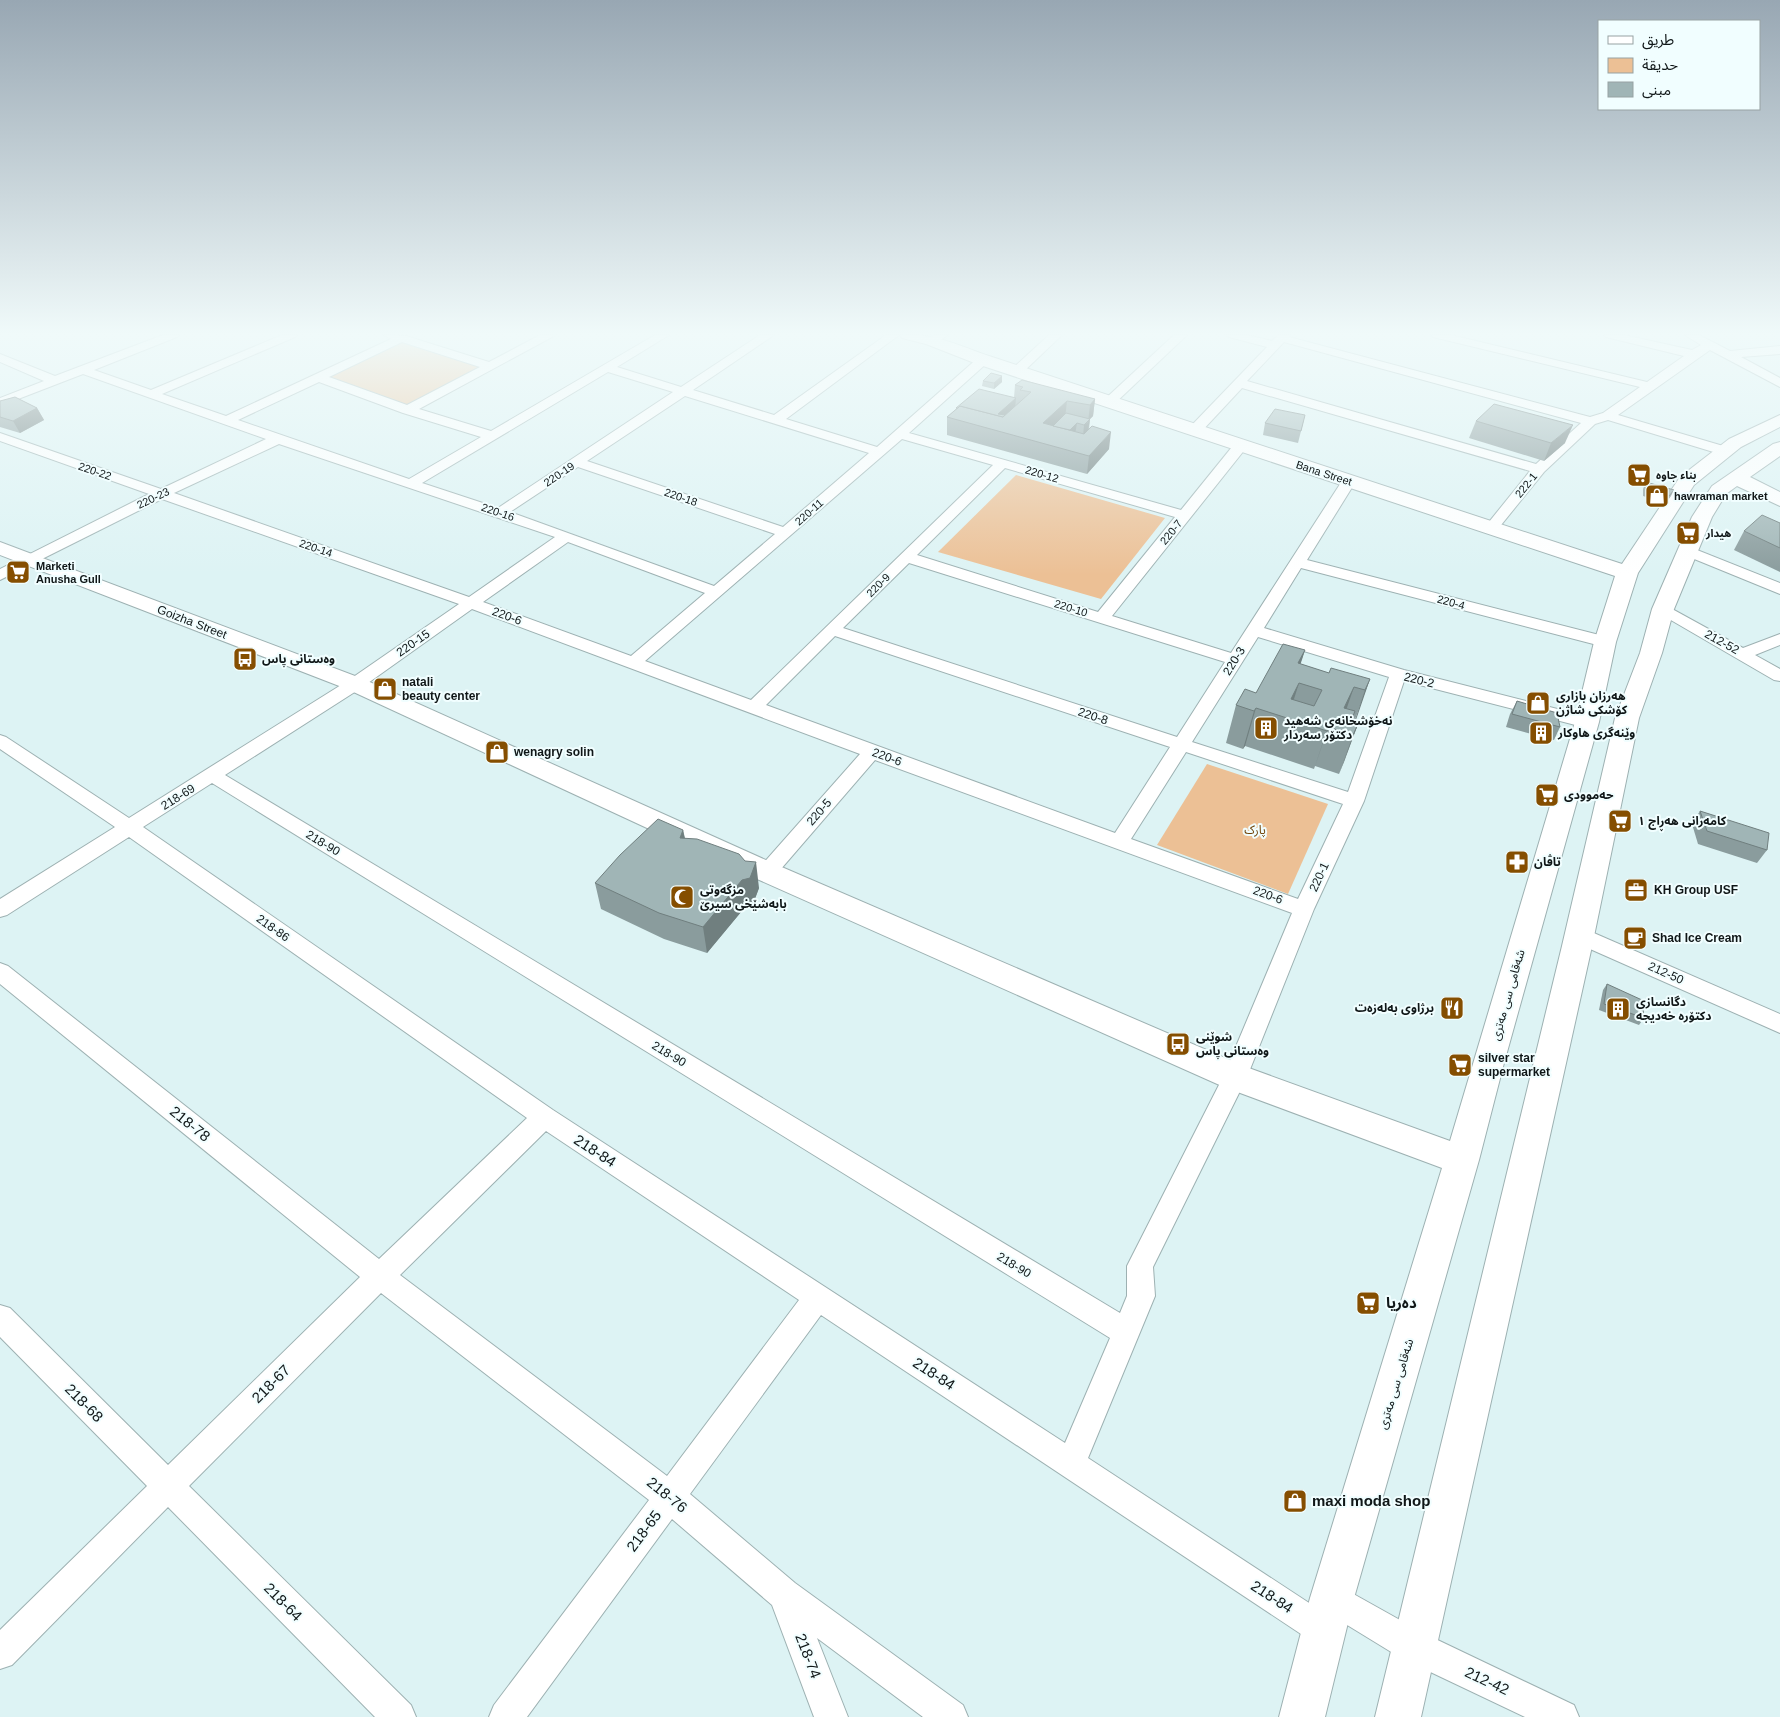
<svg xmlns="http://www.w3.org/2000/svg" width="1780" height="1717" viewBox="0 0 1780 1717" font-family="Helvetica,'Noto Sans Arabic',sans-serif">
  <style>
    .green { fill: #ecc095 }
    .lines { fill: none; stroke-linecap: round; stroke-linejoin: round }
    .street-casing { stroke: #9db1b2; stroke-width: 2 }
    .secondary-casing { stroke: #9db1b2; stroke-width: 2 }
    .street { fill: #fff; fill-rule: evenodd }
    .secondary { fill: #fff; fill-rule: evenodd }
    .wall { fill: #8a9c9d }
    .shaded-wall { fill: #707f7f }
    .building { fill: #a0b5b6; stroke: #707f7f; fill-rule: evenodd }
    .labels { text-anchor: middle; stroke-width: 4; stroke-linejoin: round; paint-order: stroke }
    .far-street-label { font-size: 11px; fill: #101718; stroke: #f1feff }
    .far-poi-label { font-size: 11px; font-weight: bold; fill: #101718; stroke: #f1feff; text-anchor: start }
    .street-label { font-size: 12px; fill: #101718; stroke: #f1feff }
    .poi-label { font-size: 12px; font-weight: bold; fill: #101718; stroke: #f1feff; text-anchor: start }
    .park-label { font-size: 12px; fill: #6e4105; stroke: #f1feff }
    .near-street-label { font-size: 15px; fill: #101718; stroke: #f1feff }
    .near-poi-label { font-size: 15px; font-weight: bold; fill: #101718; stroke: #f1feff; text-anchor: start }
  </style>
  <rect width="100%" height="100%" fill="#ddf3f4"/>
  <!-- green -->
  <g class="green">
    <polygon points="402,338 490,366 408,410 318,377"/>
    <polygon points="1016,475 1165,518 1101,599 938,552"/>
    <polygon points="1207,764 1328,804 1288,894 1157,845"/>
  </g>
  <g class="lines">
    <!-- street casing -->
    <g class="street-casing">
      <g id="street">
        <path d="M163 335H179L177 337 94 370 151 390 282 335H297L295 337 162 394 226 416 391 339 384 335 406 336 489 362 540 335H554L552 337 419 409 491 431 655 335H669L617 367 681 387 760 335H774L693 390 774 415 886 335H899L786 419 877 447 979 357H987L989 360 987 363 909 433 1181 510 1236 442H1246L1248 445 1246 448 1112 616 1231 653 1342 481 1349 477 1356 481 1307 560 1611 638 1613 642 1611 646 1605 647 1301 568 1264 628 1404 670 1593 718 1596 722 1593 726 1587 728 1404 681 1364 801 1314 909 1247 1077 1153 1267 1155 1296 1088 1458 1335 1620 1340 1631 1335 1642 1324 1647 1313 1642 821 1315 690 1494 795 1583 963 1705 968 1717H923L817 1638 848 1717H814L772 1605 672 1519 527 1717H489L494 1705 649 1500 381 1293 189 1486 411 1705 416 1717H375L168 1507 12 1665 0 1669V1630L147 1486 0 1337V1305L10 1308 168 1465 360 1277 0 984V963L8 966 379 1259 527 1118 129 837 7 915 0 917V899L115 827 0 749V735L6 737 129 818 349 680 459 604 162 499 0 580V569L149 494 0 441V433L161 489 266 439 83 374 0 406V398L44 381 0 362V354L55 376ZM402 342 480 367 407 405 329 377ZM608 372 673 392 498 508 422 483ZM319 382 403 413 481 437 409 479 238 420ZM685 396 869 453 783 527 587 461ZM902 439 993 465 751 700 645 661ZM279 444 555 537 469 597 174 493ZM578 467 775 534 714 586 510 512ZM1005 468 1175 517 1098 612 917 555ZM568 542 705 593 631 656 483 602ZM909 563 1225 662 1177 737 843 628ZM472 609 860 754 760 867 757 872 760 877 767 879 774 877 875 760 1292 913 1224 1075 1127 1266V1296L1120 1313 225 775 361 688ZM835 636 1170 747 1115 833 766 705ZM1258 637 1389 677 1348 792 1192 742ZM1186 752 1343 804 1298 899 1131 839ZM212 783 1110 1338 1065 1443 553 1110 143 827ZM546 1131 799 1300 667 1476 400 1275Z"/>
        <polygon points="934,335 948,335 936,343 928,343 926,341"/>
        <polygon points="1049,335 1062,335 1021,374 1013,374 1011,371 1013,368"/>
        <polygon points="1174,335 1187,335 1113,405 1105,405 1103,402 1105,399"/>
        <path d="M1227 335H1247L1272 341 1278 335H1290L1289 337 1590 417 1603 413 1640 387 1433 337 1431 335H1451L1647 382 1684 356 1606 337 1604 335H1624L1692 350 1701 345 1685 335H1699L1730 351 1780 346V354L1741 357 1780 378V387L1710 350 1618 415 1730 448 1732 451 1730 454H1720L1608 420 1595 424 1544 472 1497 530H1487L1485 527 1530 471 1242 388 1200 433H1190L1188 430 1190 427 1267 347 1229 337ZM1284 342 1581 423 1536 464 1247 381Z"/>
        <polygon points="1687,546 1780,583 1780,594 1682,554 1679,551 1682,548"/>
        <polygon points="1663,604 1743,648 1780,634 1780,645 1755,655 1780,669 1780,681 1774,680 1657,612 1655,609 1657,606"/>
        <polygon points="1580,927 1780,1014 1780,1033 1572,941 1569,935 1572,929"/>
        <polygon points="1332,1582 1425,1634 1574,1705 1579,1717 1525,1717 1401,1658 1321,1609 1316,1598 1321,1587"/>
      </g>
    </g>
    <!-- secondary casing -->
    <g class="secondary-casing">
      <g id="secondary">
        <path d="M900 335C934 333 957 345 989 356L1622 564 1680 477 1729 439 1780 415V427L1741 447 1694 485 1638 573 1616 642 1599 722 1504 1063 1479 1160 1354 1598 1325 1717H1279L1310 1598 1442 1168 1224 1087 757 879 347 689 0 555V542L363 679 777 865 1246 1067 1450 1141 1575 722 1594 642 1615 576 977 364 926 344 902 338Z"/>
        <polygon points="1780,442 1780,456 1750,477 1780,492 1780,506 1737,486 1726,494 1712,517 1674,609 1662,653 1639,718 1592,946 1421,1717 1375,1717 1562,946 1615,718 1640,653 1652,609 1692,517 1712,486 1773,444"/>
      </g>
    </g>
    <!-- street -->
    <use href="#street" class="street"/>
    <!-- secondary -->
    <use href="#secondary" class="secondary"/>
  </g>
  <!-- wall -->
  <g class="wall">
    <polygon points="1002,376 1002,382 994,389 982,386 983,381"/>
    <polygon points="1015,385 1095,399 1093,416 1090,419 1089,430 1109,449 1087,474 947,435 947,417 956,409 956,408 1014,398"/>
    <polygon points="0,401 37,408 44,420 20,433 0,427"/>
    <polygon points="1305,415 1298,443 1263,435 1265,423"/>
    <polygon points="1476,421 1565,443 1544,461 1469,438"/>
    <polygon points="1646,482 1674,490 1671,496 1666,503 1643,496 1643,489"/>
    <polygon points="1780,523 1780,572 1734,550 1744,531"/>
    <polygon points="1305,650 1300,664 1329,673 1370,679 1354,722 1358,724 1339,774 1315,766 1314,769 1245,746 1243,749 1226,743 1236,705 1256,693"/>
    <polygon points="1517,701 1560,727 1554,740 1506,727 1510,714"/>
    <polygon points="1700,811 1767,850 1757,863 1698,844 1692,824"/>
    <polygon points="683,830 685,838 759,888 753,904 746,906 707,953 664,939 601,909 595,883"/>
    <polygon points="1607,984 1644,1018 1639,1025 1599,1010 1603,990"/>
  </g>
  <!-- shaded-wall -->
  <g class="shaded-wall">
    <polygon points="1002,376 1002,382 994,389 994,383"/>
    <polygon points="1016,398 1015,410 1001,420 998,414"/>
    <polygon points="1095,399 1093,416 1090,419 1088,431 1083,437 1084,425 1088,422 1090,405"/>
    <polygon points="1067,401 1065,419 1052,427 1043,423"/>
    <polygon points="37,408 44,420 20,433 13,421"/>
    <polygon points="1077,423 1075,435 1069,431"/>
    <polygon points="1573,425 1565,443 1544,461 1551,443"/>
    <polygon points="1111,432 1109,449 1087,474 1089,456"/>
    <polygon points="1305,650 1293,688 1298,663"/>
    <polygon points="1370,679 1357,717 1352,729 1365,690"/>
    <polygon points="1299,683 1288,718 1291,699"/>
    <polygon points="1354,687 1341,725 1344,708"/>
    <polygon points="1256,708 1245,746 1243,749 1254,711"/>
    <polygon points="1358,724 1344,762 1339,774 1353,735"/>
    <polygon points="1328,727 1314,769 1327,731"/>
    <polygon points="683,830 688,856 680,838"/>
    <polygon points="756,862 759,888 753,904 746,906 707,953 703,927"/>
  </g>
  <!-- building -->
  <g class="building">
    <polygon points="991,373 1002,376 994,383 983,381"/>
    <polygon points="1022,380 1095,399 1090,405 1067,401 1043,423 1084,434 1092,426 1111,432 1089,456 947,417 960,406 1003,417 1031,392 1020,390 1023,387 1015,385"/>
    <polygon points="979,389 1016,398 998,414 1005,415 1003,417 960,406 958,408 956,408"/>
    <polygon points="15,397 37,408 13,421 0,417 0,401"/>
    <polygon points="1494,404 1573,425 1551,443 1476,421"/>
    <polygon points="1275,409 1305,415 1301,431 1265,423"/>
    <polygon points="1066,413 1090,419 1084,425 1077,423 1070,430 1053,426"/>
    <polygon points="1646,482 1674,490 1669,496 1646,489"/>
    <polygon points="1762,515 1780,523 1780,548 1744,531"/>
    <path d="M1283 644 1305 650 1298 663 1329 673 1331 668 1370 679 1365 690 1354 687 1344 708 1355 711 1351 721 1358 724 1353 735 1328 727 1327 731 1256 708 1254 711 1236 705 1245 689 1256 693ZM1299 683 1322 690 1314 706 1291 699Z"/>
    <polygon points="1517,701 1557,713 1560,727 1512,714"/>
    <polygon points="1700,811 1769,833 1767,850 1707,831"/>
    <polygon points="658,819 683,830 680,838 697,839 739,854 745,861 756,862 750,878 742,880 703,927 659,913 595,883 620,855"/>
    <polygon points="1607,984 1642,1000 1644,1018 1604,1004"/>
  </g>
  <!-- sky -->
  <linearGradient id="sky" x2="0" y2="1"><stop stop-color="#98a7b3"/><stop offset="0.58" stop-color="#f0fafa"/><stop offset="1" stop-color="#f0fafa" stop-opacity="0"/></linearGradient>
  <rect width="1780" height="575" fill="url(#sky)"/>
  <!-- icons -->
  <defs>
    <g id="supermarket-square" transform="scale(1.25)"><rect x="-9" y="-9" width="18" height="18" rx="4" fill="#854e00" stroke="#f1feff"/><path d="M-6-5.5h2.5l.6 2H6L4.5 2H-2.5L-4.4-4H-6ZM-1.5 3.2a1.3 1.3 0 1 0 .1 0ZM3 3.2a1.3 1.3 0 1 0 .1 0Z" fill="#fff"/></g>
    <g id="shop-square" transform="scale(1.25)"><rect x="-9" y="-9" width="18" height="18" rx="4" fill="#854e00" stroke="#f1feff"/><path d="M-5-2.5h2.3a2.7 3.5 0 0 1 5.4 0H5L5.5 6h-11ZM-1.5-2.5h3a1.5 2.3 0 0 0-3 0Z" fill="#fff"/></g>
    <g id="bus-square" transform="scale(1.25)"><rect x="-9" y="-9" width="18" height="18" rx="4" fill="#854e00" stroke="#f1feff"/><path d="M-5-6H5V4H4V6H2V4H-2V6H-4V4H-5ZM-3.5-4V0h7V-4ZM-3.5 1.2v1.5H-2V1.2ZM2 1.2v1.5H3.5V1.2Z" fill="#fff"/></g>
    <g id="building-square" transform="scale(1.25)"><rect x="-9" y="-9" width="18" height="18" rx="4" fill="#854e00" stroke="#f1feff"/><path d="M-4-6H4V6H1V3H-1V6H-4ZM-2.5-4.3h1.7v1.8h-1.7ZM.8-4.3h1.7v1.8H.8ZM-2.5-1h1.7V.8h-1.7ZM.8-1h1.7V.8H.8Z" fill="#fff"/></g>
    <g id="pharmacy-square" transform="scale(1.25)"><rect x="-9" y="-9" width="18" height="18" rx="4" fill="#854e00" stroke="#f1feff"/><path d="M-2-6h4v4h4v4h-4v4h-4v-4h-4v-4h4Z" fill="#fff"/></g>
    <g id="office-square" transform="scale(1.25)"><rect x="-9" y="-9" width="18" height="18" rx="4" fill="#854e00" stroke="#f1feff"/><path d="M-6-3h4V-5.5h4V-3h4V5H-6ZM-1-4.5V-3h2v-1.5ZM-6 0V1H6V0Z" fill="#fff"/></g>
    <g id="mosque-square" transform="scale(1.25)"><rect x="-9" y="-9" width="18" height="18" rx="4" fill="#854e00" stroke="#f1feff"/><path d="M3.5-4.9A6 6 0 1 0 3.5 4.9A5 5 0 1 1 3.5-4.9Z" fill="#fff"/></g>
    <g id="cafe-square" transform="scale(1.25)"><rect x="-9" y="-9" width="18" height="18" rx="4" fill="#854e00" stroke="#f1feff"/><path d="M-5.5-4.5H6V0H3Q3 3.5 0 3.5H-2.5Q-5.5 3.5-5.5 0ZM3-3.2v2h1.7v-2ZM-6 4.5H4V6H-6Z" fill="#fff"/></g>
    <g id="restaurant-square" transform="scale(1.25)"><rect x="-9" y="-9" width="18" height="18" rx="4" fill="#854e00" stroke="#f1feff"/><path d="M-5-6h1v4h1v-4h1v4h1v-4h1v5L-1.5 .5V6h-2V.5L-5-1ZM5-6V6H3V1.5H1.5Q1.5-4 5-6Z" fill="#fff"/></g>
  </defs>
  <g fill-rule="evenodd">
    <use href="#supermarket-square" x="1639" y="475"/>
    <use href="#shop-square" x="1657" y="496"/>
    <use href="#supermarket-square" x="1688" y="533"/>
    <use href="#supermarket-square" x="18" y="572"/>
    <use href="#bus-square" x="245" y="659"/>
    <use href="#shop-square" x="385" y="689"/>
    <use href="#shop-square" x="1538" y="703"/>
    <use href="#building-square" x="1266" y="728"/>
    <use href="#building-square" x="1541" y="733"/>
    <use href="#shop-square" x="497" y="752"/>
    <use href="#supermarket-square" x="1547" y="795"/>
    <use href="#supermarket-square" x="1620" y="821"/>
    <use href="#pharmacy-square" x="1517" y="862"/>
    <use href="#office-square" x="1636" y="890"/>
    <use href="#mosque-square" x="682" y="897"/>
    <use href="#cafe-square" x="1635" y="938"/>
    <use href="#restaurant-square" x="1452" y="1008"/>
    <use href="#building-square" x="1618" y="1009"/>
    <use href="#bus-square" x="1178" y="1044"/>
    <use href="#supermarket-square" x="1460" y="1065"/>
    <use href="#supermarket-square" x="1368" y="1303"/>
    <use href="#shop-square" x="1295" y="1501"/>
  </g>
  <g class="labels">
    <!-- far-street labels -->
    <g class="far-street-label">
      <text transform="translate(95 471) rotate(19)" y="4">220-22</text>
      <text transform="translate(1324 473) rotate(18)" y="4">Bana Street</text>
      <text transform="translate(559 474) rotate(-34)" y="4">220-19</text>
      <text transform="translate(1042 474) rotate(16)" y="4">220-12</text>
      <text transform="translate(1526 485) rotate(-51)" y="4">222-1</text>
      <text transform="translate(681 497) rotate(19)" y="4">220-18</text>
      <text transform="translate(153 498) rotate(-26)" y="4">220-23</text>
      <text transform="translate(498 512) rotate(19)" y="4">220-16</text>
      <text transform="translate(809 512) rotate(-41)" y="4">220-11</text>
      <text transform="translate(1171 532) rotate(-51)" y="4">220-7</text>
      <text transform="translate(316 548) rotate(19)" y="4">220-14</text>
      <text transform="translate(878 585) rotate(-45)" y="4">220-9</text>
      <text transform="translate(1451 602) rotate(15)" y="4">220-4</text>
      <text transform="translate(1071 608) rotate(17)" y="4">220-10</text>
    </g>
    <!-- far-poi labels -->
    <g class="far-poi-label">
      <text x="1656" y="479">بناء جاوە</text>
      <text x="1674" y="500">hawraman market</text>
      <text x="1706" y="537">هيدار</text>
      <text x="36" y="570">Marketi<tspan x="36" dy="13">Anusha Gull</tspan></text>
    </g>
    <!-- street labels -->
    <g class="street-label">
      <text transform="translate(507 616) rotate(20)" y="4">220-6</text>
      <text transform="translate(192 622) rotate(21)" y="4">Goizha Street</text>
      <text transform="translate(1722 642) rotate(29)" y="4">212-52</text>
      <text transform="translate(413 643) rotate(-35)" y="4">220-15</text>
      <text transform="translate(1234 661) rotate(-58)" y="4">220-3</text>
      <text transform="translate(1419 680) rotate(14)" y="4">220-2</text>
      <text transform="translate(1093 716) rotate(18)" y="4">220-8</text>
      <text transform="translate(887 757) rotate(20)" y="4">220-6</text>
      <text transform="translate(178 797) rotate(-32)" y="4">218-69</text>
      <text transform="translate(819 812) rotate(-49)" y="4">220-5</text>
      <text transform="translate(323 843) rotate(31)" y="4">218-90</text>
      <text transform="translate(1319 877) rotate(-65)" y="4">220-1</text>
      <text transform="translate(1268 895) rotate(20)" y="4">220-6</text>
      <text transform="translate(273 928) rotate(35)" y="4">218-86</text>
      <text transform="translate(1666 973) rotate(24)" y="4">212-50</text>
      <text transform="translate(1508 995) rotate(-74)" y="4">شەقامی سی مەتری</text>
      <text transform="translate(669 1054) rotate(31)" y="4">218-90</text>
      <text transform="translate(1014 1265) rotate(31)" y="4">218-90</text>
      <text transform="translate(1396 1384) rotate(-73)" y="4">شەقامی سی مەتری</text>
    </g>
    <!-- poi labels -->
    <g class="poi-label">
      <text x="262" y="663">وەستانی پاس</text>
      <text x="402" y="686">natali<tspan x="402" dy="14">beauty center</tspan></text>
      <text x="1556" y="700">ھەرزان بازاڕی<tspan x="1556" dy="14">كۆشكی شاژن</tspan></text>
      <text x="1284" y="725">نەخۆشخانەی شەهید<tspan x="1284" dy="14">دکتۆر سەردار</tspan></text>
      <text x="1558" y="737">وێنەگری هاوکار</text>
      <text x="514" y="756">wenagry solin</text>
      <text x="1564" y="799">حەموودی</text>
      <text x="1638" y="825">کامەرانی هەڕاج ۱</text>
      <text x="1534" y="866">تاڤان</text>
      <text x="700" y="894">مزگه‌وتی<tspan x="700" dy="14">بابەشێخی سیرێ</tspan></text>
      <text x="1654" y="894">KH Group USF</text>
      <text x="1652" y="942">Shad Ice Cream</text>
      <text x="1636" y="1006">دگانسازی<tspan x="1636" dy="14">دکتۆرە خەدیجە</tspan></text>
      <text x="1434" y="1012" text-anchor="end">برژاوی بەلەزەت</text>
      <text x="1196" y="1041">شوێنی<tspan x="1196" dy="14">وەستانی پاس</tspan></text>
      <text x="1478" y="1062">silver star<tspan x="1478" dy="14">supermarket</tspan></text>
    </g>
    <!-- park labels -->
    <g class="park-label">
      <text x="1255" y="834">پارک</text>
    </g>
    <!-- near-street labels -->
    <g class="near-street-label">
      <text transform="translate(190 1124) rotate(39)" y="5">218-78</text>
      <text transform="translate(595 1151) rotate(33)" y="5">218-84</text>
      <text transform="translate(934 1374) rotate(33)" y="5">218-84</text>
      <text transform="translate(271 1384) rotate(-45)" y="5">218-67</text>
      <text transform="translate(84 1403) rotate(45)" y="5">218-68</text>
      <text transform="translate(667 1495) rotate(39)" y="5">218-76</text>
      <text transform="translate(644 1531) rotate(-53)" y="5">218-65</text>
      <text transform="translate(1272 1597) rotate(33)" y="5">218-84</text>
      <text transform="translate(283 1602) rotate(45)" y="5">218-64</text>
      <text transform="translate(808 1656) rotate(69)" y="5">218-74</text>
      <text transform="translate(1487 1681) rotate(25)" y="5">212-42</text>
    </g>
    <!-- near-poi labels -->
    <g class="near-poi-label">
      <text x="1386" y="1308">دەریا</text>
      <text x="1312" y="1506">maxi moda shop</text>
    </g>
  </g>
  <!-- legend -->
  <rect x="1598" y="20" width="162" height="90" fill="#f1feff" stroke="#97a2a3"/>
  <rect x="1608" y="36" width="25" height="8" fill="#ffffff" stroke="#97a2a3"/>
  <text x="1642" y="45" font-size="15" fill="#101718">طريق</text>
  <rect x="1608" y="58" width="25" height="15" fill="#ecc095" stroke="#97a2a3"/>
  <text x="1642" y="70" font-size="15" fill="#101718">حديقة</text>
  <rect x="1608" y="82" width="25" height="15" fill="#a0b5b6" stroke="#97a2a3"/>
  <text x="1642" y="95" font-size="15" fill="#101718">مبنى</text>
</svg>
